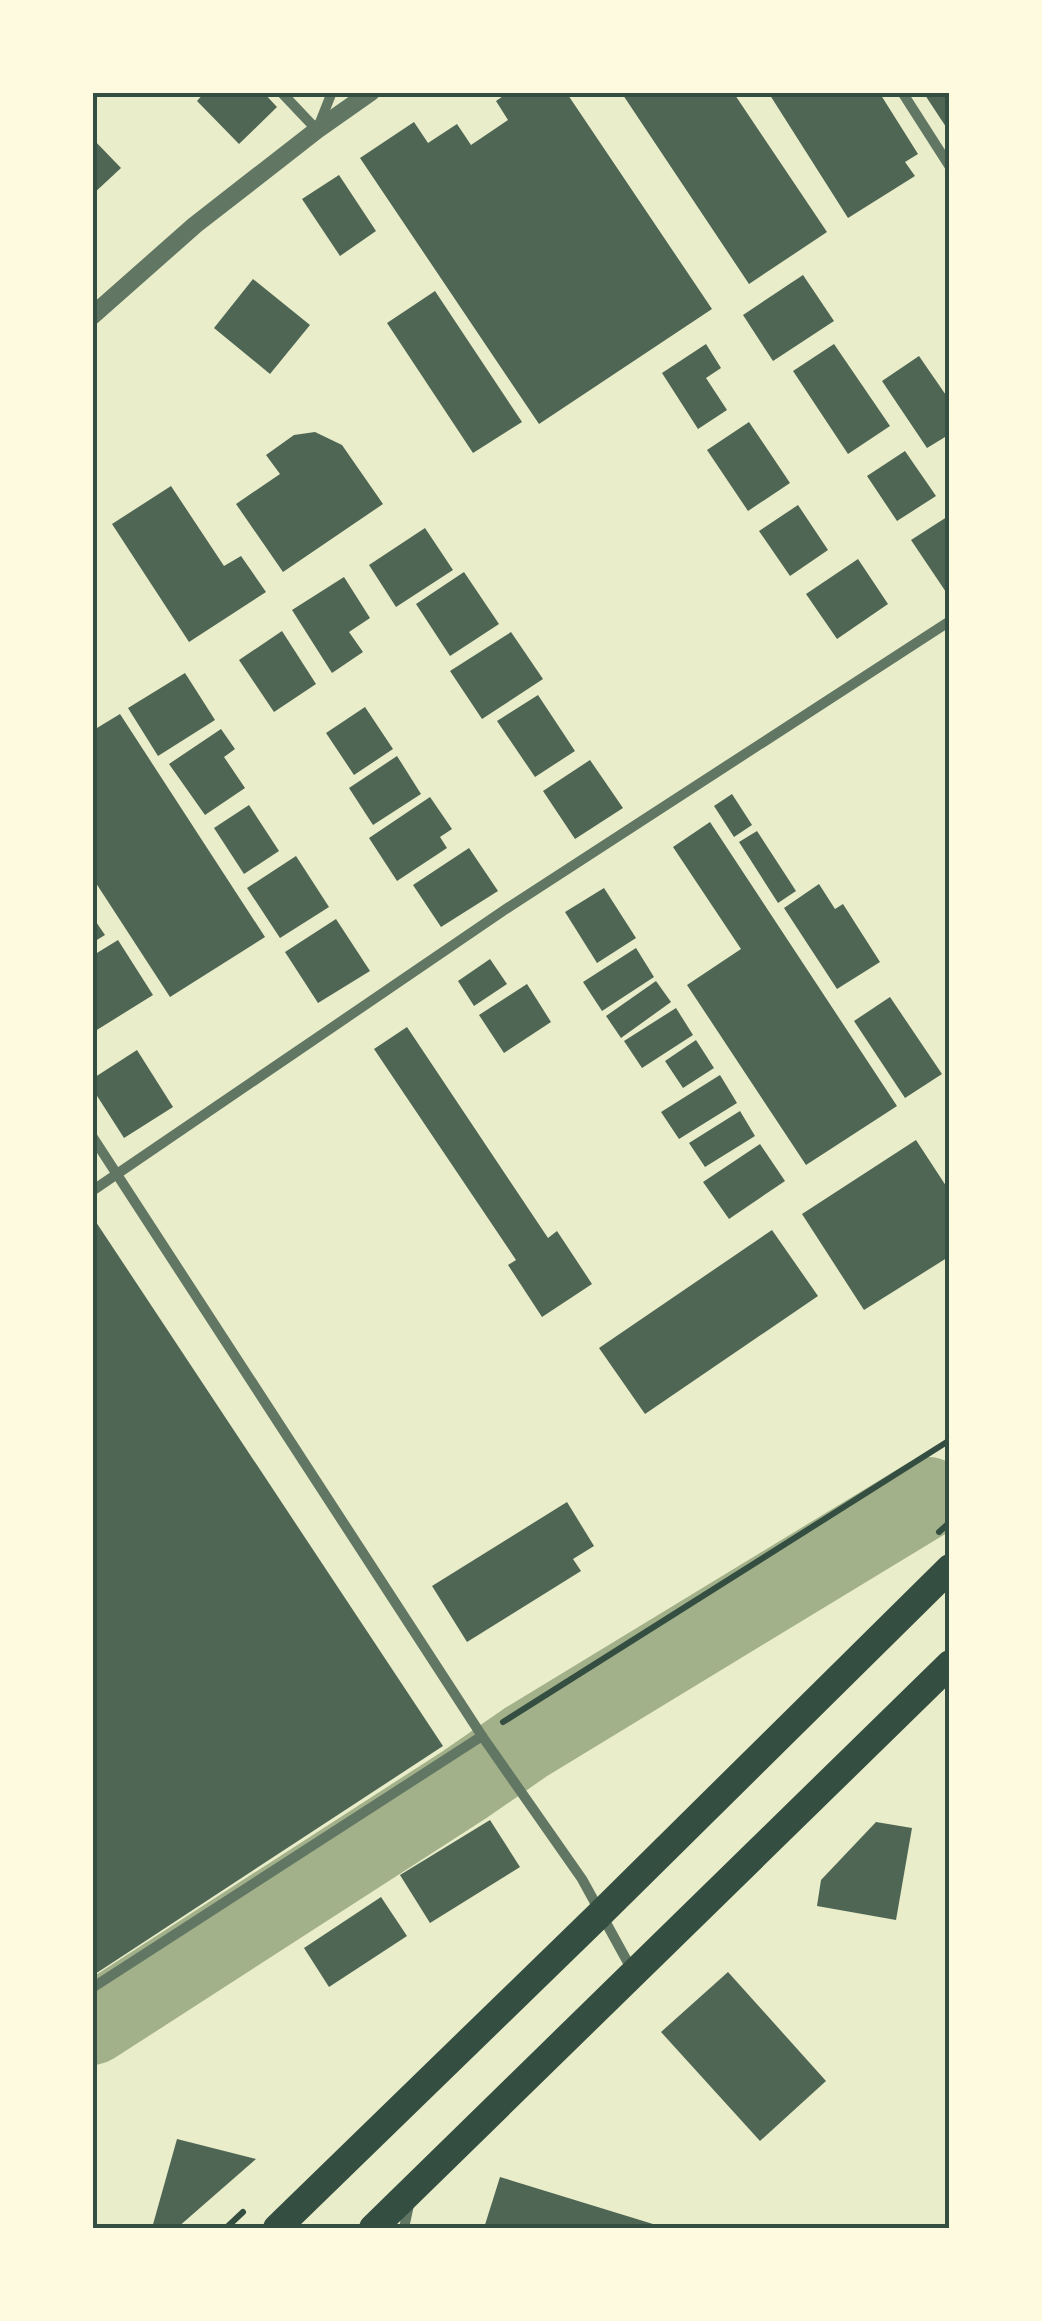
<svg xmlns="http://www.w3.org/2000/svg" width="1042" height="2321" viewBox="0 0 1042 2321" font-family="'Work Sans',sans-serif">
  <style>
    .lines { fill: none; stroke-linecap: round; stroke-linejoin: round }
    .river { stroke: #a3b18a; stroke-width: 80 }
    .building { fill: #4f6655 }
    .path { stroke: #344e41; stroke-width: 6 }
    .minor { stroke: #617663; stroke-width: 10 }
    .tertiary { stroke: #617663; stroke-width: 18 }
    .trunk { stroke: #344e41; stroke-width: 28 }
    .neatline { fill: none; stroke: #344e41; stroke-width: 4 }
  </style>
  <rect width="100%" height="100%" fill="#e9edc9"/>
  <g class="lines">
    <!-- river -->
    <polyline class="river" points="92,2025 464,1785 526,1742 929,1497"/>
  </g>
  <!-- building -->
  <g class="building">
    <polygon points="205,92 263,92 277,107 239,144 197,101"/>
    <polygon points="509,92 566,92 712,309 539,424 360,158 414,122 428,143 457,124 471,145 508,120 496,101"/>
    <polygon points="621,92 733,92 827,232 749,284"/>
    <polygon points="768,92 879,92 918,154 905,162 915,176 848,218"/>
    <polygon points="923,92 950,92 950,133"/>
    <polygon points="92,138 121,168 92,195"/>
    <polygon points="339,175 376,231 340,256 302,199"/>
    <polygon points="803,275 834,321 773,361 743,315"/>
    <polygon points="253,279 310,325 270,374 214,328"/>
    <polygon points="435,291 522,422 473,453 387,323"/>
    <polygon points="706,344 721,368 706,378 727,410 698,429 662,373"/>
    <polygon points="834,344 890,426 848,454 793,371"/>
    <polygon points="919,356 950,401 950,434 927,448 882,381"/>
    <polygon points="749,422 790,483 748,511 707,450"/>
    <polygon points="315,432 342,445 383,504 283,572 236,504 280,474 266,455 294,435"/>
    <polygon points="905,451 936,496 897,521 867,476"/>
    <polygon points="171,486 224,566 241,556 266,592 189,642 112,524"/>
    <polygon points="798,505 828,550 790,576 759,531"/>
    <polygon points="950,515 950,598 911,540"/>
    <polygon points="425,528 453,570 396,607 369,565"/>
    <polygon points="858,559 888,604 837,639 806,594"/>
    <polygon points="464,572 499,624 450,656 416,604"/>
    <polygon points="344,577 370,618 349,632 363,652 332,673 292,610"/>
    <polygon points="282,631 316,684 274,712 239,660"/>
    <polygon points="511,632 543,679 482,719 450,671"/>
    <polygon points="185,673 215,720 158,756 128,708"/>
    <polygon points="538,695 575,751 535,777 497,721"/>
    <polygon points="365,707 393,749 354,775 326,733"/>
    <polygon points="120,714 265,937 170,997 92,877 92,731"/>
    <polygon points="221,729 235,749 224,757 245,788 205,815 169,764"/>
    <polygon points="397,756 421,794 373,825 349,788"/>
    <polygon points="590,760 623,808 575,839 543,791"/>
    <polygon points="732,794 752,825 734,837 714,806"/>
    <polygon points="430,797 452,829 440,837 447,848 397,881 369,838"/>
    <polygon points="249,805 279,851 244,874 214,828"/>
    <polygon points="710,822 897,1106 806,1165 687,985 741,949 673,847"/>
    <polygon points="757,831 796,891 778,903 739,842"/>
    <polygon points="469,848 498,891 441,927 413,885"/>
    <polygon points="296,856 329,907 280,938 247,888"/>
    <polygon points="819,884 835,909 843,904 880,962 837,989 784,908"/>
    <polygon points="604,888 636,938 597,963 565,912"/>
    <polygon points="92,916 105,935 92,943"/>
    <polygon points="336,919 370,971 318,1003 285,952"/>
    <polygon points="118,940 153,995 92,1033 92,956"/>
    <polygon points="636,948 654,977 602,1011 583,982"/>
    <polygon points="490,959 507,984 474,1006 458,981"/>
    <polygon points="656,981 671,1002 621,1038 606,1016"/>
    <polygon points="527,984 551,1022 504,1053 479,1015"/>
    <polygon points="890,997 942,1074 905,1098 854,1021"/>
    <polygon points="676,1008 693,1035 642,1068 624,1041"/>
    <polygon points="407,1027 548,1238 557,1231 592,1284 542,1317 508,1265 516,1260 374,1049"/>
    <polygon points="696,1040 714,1068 683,1088 665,1061"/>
    <polygon points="137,1050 173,1107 124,1138 92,1088 92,1079"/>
    <polygon points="720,1075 737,1103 679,1139 661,1112"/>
    <polygon points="740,1111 755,1136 705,1167 689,1143"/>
    <polygon points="916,1140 950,1192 950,1256 864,1310 802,1214"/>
    <polygon points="760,1144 785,1181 729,1219 703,1182"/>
    <polygon points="92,1216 443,1746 92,1976"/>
    <polygon points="772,1230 818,1296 645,1414 599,1348"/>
    <polygon points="567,1502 594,1546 573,1559 581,1571 467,1642 432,1586"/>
    <polygon points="490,1820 520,1867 430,1923 400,1875"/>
    <polygon points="876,1822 912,1828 896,1920 817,1906 821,1880"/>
    <polygon points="381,1897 407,1936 329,1987 304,1948"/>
    <polygon points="728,1972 826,2081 760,2141 661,2032"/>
    <polygon points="177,2139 256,2159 177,2228 152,2228"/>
    <polygon points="500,2177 666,2228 484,2228"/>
  </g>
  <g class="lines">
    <!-- path -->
    <g class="path">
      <polyline points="939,1532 950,1522"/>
      <polyline points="503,1722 950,1440"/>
      <polyline points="226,2228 243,2212"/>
    </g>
    <!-- minor -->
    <g class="minor">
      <polyline points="281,92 317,130 332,92"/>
      <polyline points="902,92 950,167"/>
      <polyline points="92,1136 482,1736 92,1988"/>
      <polyline points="92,1191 509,907 950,621"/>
      <polyline points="482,1736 582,1879 632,1970"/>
      <polyline points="404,2228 409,2205"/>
    </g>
    <!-- tertiary -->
    <polyline class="tertiary" points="92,316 195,225 317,130 371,92"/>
    <!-- trunk -->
    <g class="trunk">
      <polyline points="277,2228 600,1914 950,1568"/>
      <polyline points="373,2228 950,1664"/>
    </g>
  </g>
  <!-- border -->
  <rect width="1042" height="2321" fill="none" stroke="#fefae0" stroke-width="190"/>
  <rect x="95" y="95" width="852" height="2131" class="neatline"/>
</svg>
